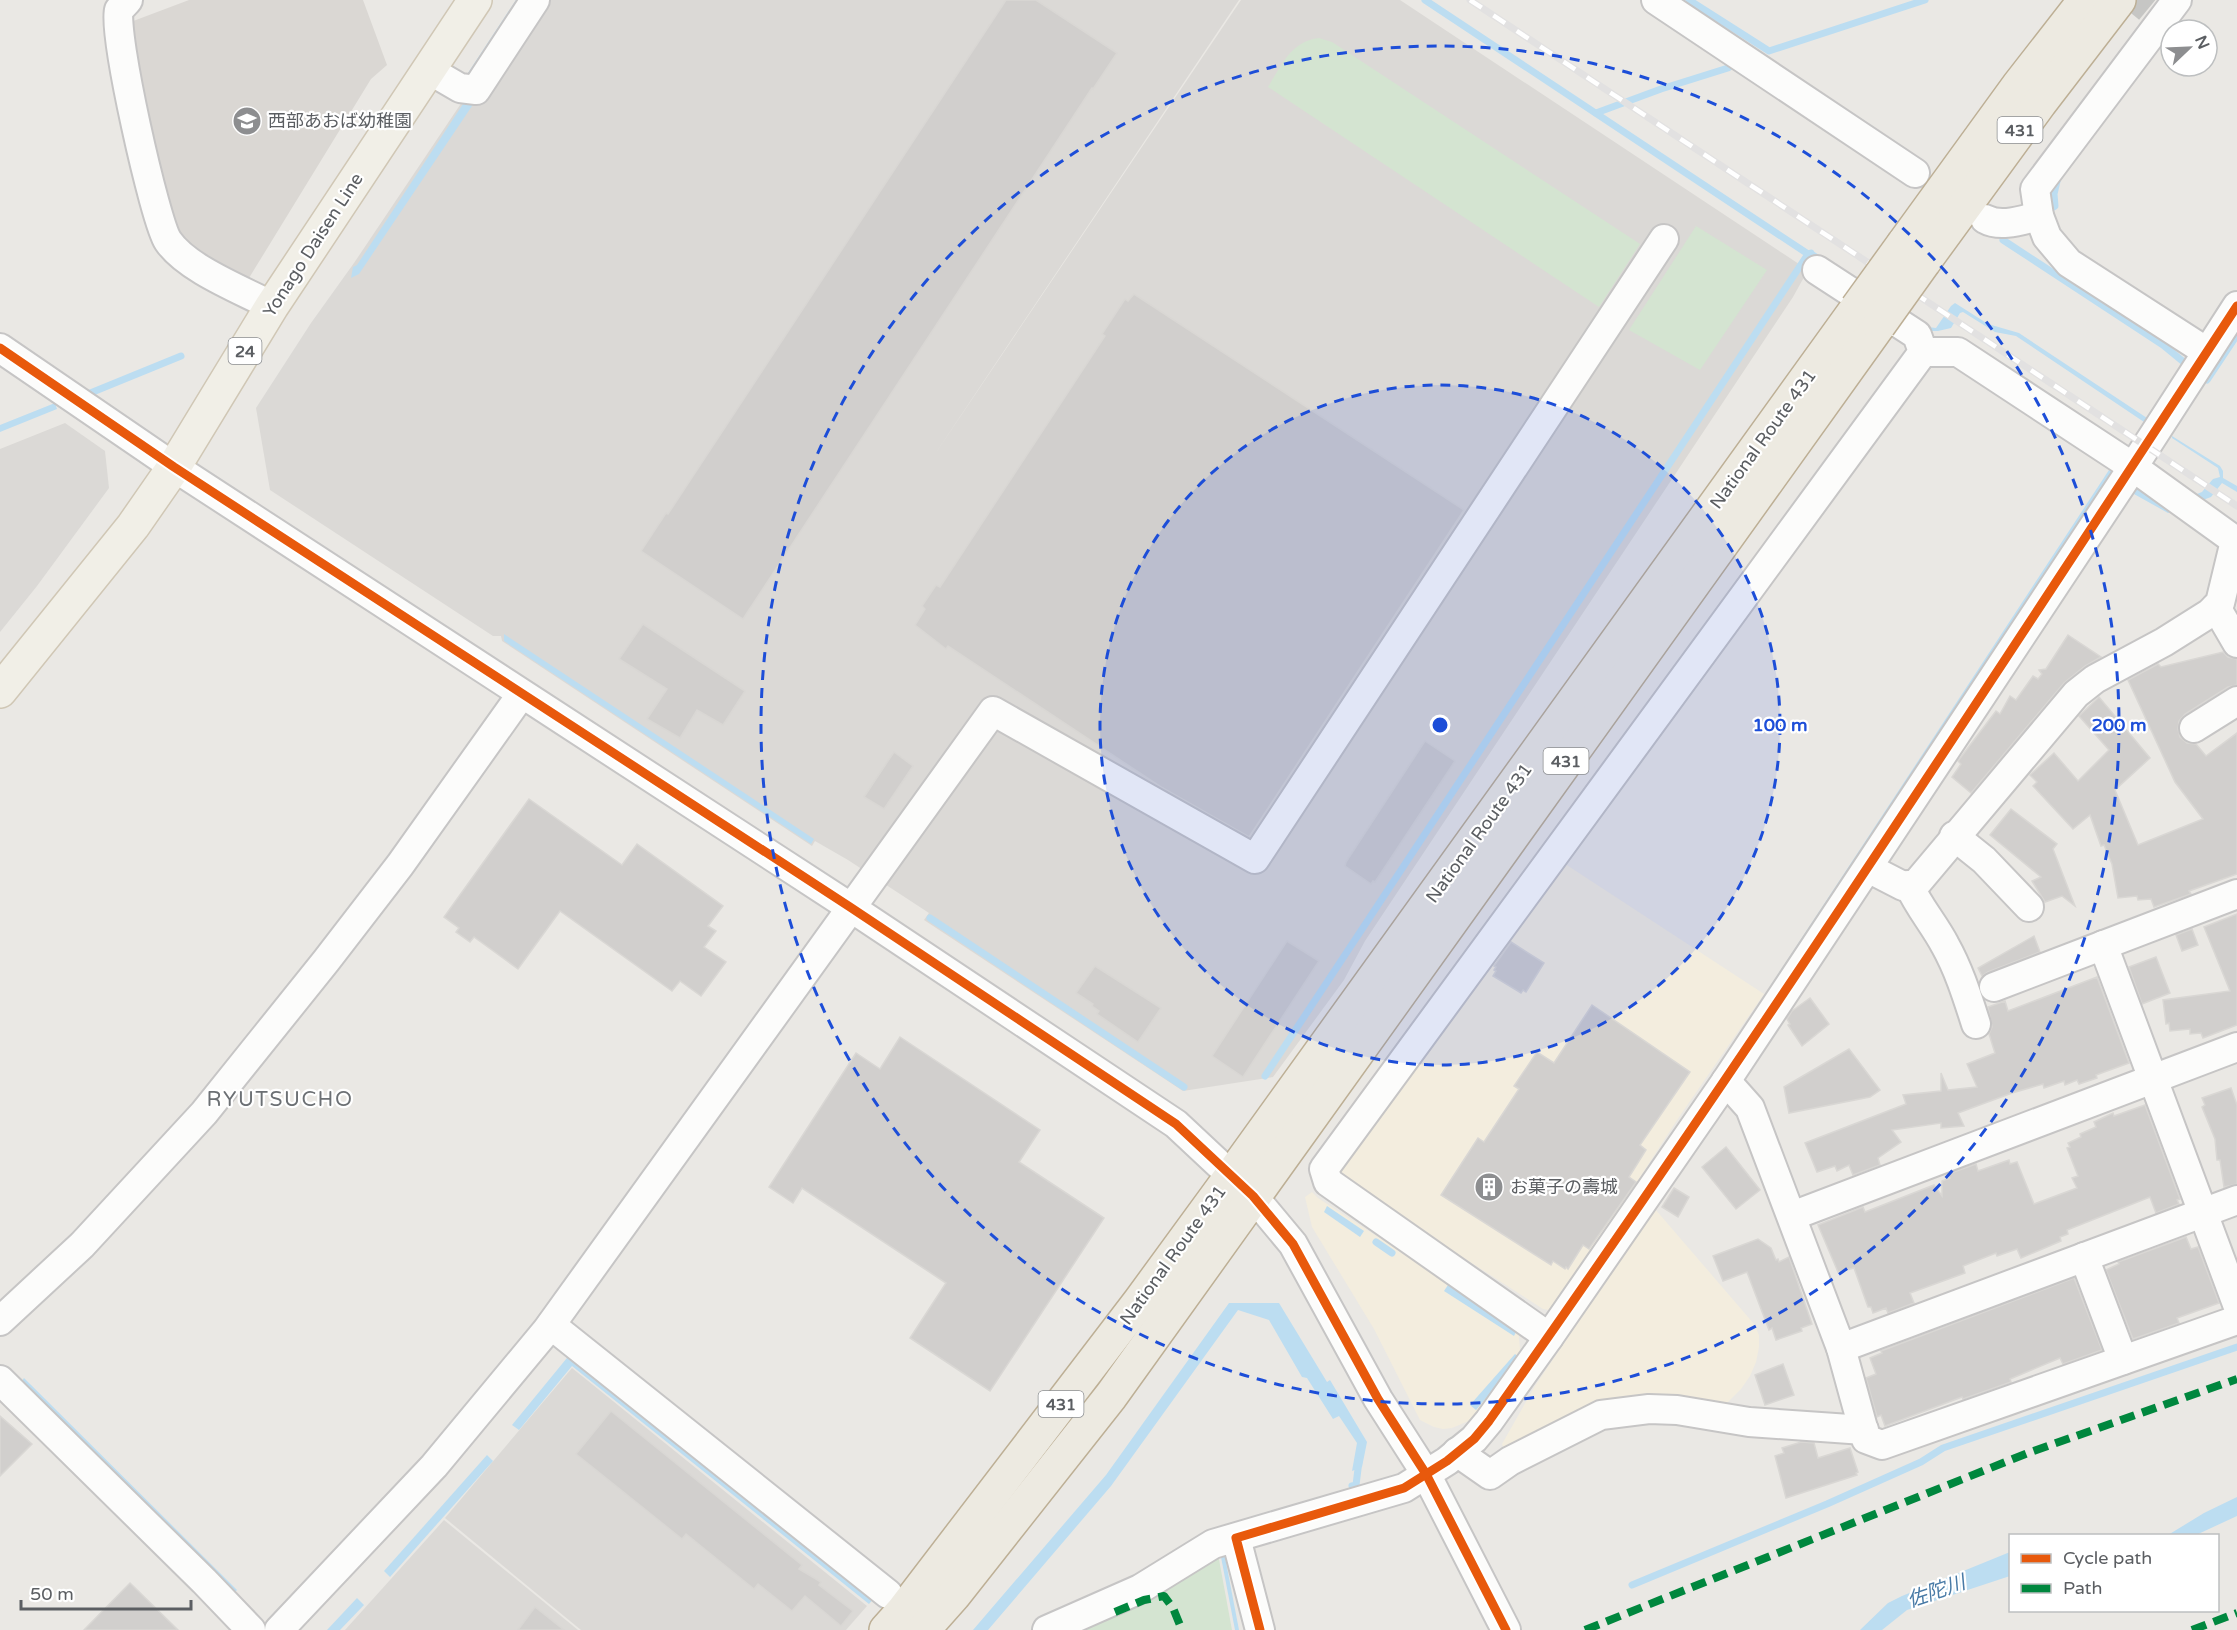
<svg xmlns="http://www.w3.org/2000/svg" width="2237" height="1630" viewBox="0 0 2237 1630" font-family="'Varela Round','Noto Sans JP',sans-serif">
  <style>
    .commercial { fill: #f3edde }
    .industrial { fill: #dbd9d6 }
    .education { fill: #dad7d3 }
    .green { fill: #d4e4d1 }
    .water { fill: #bcddf1 }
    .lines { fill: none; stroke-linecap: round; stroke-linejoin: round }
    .stream { stroke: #bcddf1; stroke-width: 7 }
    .building { fill: #d1cfcd; stroke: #d9d7d4; stroke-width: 1.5 }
    .minor-tunnel { stroke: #c6c6c4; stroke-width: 28; stroke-dasharray: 28 14; stroke-linecap: butt }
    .minor-casing { stroke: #c6c5c5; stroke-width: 32 }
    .major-casing { stroke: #d0c7b5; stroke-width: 36 }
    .highway-casing { stroke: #bdaf95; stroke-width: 36 }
    .minor { stroke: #fcfcfb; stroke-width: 28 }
    .major { stroke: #f1efe7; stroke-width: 33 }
    .highway { stroke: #edeae1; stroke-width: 33 }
    .rail-casing { stroke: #e2e1e1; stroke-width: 7 }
    .rail { stroke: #fff; stroke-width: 4.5; stroke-dasharray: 14; stroke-linecap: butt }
    .highway-bridge-casing { stroke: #bdaf95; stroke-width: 36; stroke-linecap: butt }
    .highway-bridge { stroke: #edeae1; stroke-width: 33 }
    .quiet { stroke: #00873e; stroke-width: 8; stroke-dasharray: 15 8; stroke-linecap: butt }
    .cycleway-casing { stroke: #fff; stroke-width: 13 }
    .cycleway { stroke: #e8590c; stroke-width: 9 }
    .ring { fill: none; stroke: #1d4ed8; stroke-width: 3; stroke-dasharray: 10 8 }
    .labels { text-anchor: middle; stroke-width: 4.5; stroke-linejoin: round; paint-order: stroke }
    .shield { fill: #fff; stroke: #8c8e91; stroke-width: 1.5 }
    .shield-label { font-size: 16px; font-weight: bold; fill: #5b5e62 }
    .poi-label { font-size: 18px; fill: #5b5e62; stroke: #fff; text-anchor: start }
    .street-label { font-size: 18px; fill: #5b5e62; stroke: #fff }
    .water-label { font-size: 20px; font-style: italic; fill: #487aa6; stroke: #fff }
    .quarter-label { font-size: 21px; letter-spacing: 1.5px; fill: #6c7074; stroke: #fff }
    .centre { fill: #1d4ed8; stroke: #fff; stroke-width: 3 }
    .ring-label { font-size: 18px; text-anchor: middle; font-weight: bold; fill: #1d4ed8; stroke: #fff; stroke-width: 4.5; stroke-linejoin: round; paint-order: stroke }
  </style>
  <rect width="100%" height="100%" fill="#eae8e4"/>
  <!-- commercial -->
  <g class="commercial">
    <polygon points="1559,860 1764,994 1677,1120 1560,1301 1549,1310 1543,1309 1340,1178 1336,1165"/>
    <polygon points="1312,1192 1318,1198 1518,1328 1521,1359 1471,1420 1452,1428 1443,1429 1434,1427 1420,1420 1374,1329 1312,1227 1305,1197"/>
    <polygon points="1655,1209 1754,1324 1759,1335 1759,1347 1756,1362 1750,1376 1741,1389 1726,1404 1713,1402 1505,1452 1502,1444 1535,1386"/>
  </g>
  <!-- industrial -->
  <g class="industrial">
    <polygon points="544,0 1239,0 931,460 1241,0 1400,0 1808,270 1793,297 1365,941 1344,980 1273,1077 1183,1091 924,920 929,913 848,860 815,841 812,846 502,641 501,636 493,636 270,490 256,408 311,323 354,263 462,102 474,105"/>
    <polygon points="65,423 105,451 109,488 37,586 0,632 0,449"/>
    <polygon points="572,1368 867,1606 846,1630 581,1630 445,1518"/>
    <polygon points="444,1520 578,1630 345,1630"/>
  </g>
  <!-- education -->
  <polygon class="education" points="189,0 363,0 387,65 371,79 249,278 241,279 186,244 173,222 128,41 128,23"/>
  <!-- green -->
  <g class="green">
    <path d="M1319 38 1332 42 1640 244 1599 307 1268 87C1282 65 1291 41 1319 38Z"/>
    <polygon points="1696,226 1767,270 1700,370 1629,330"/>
    <polygon points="1218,1554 1232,1630 1065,1630"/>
  </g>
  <!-- water -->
  <g class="water">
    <polygon points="516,0 525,0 473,79 472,106 359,274 351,278 353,267 357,265 463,104 464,79"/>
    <polygon points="1808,251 1813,251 1928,327 1936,328 1951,306 1955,303 1988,324 2019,333 2150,420 2147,424 2016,336 1995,332 1963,312 1960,313 1951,328 1938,331 1927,331 1812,255 1806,257 1803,254"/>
    <polygon points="55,403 57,409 0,432 0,425"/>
    <polygon points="2172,436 2220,466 2223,471 2223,478 2237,486 2237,492 2222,483 2211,497 2168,513 2134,494 2136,487 2167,506 2202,492 2213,479 2220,477 2218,468 2172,438"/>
    <polygon points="2109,470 2115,474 1776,989 1771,985"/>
    <polygon points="504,634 814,839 811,844 504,641"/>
    <polygon points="1327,1206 1364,1231 1360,1237 1324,1212"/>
    <polygon points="1448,1285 1517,1330 1514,1336 1444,1291"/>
    <polygon points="1229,1303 1279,1303 1327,1382 1330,1380 1367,1442 1362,1467 1352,1471 1357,1443 1339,1416 1333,1419 1307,1378 1302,1377 1269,1320 1238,1310 1111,1486 988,1630 973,1630 1106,1475"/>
    <polygon points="571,1353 875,1597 869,1604 572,1366 519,1430 512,1425"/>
    <polygon points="1515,1354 1520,1358 1476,1410 1470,1405"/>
    <polygon points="24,1378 237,1590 235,1592 22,1381"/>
    <polygon points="487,1455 493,1461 390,1577 384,1571"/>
    <polygon points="2237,1497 2237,1516 2196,1535 2168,1535 2204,1513"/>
    <polygon points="2010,1552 2010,1576 1907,1610 1882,1630 1860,1630 1888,1603 1902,1596"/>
    <polygon points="1221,1557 1225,1557 1239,1630 1235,1630"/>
    <polygon points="357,1598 364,1605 340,1630 327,1630"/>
  </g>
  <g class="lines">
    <!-- stream -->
    <g class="stream">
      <polyline points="1425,0 1808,254 1811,253"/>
      <polyline points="1689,0 1769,51 1925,0"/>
      <polyline points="1596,113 1661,89 1728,68 1733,64 1731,62"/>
      <polyline points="2047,211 2055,206 2054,194 2058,177"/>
      <polyline points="2003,240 2163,345 2191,368"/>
      <polyline points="2199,374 2207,380 2237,335"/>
      <polyline points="83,396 181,356"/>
      <polyline points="930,918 1184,1087"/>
      <polyline points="1265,1076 1808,254"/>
      <polyline points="1376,1242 1392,1253"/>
      <polyline points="1352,1486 1356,1485 1359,1461"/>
      <polyline points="1632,1585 1827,1504 1921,1462 1943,1448 2237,1347"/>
    </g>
  </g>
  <!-- building -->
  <g class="building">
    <polygon points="1006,0 1036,0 1117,53 1093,89 1092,88 743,619 641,551 666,513 668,514"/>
    <polygon points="1134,294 1464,510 1249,837 1161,787 948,646 946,649 915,625 925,609 922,606 936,585 940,587 1105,336 1102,334 1125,299 1128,301"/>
    <polygon points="643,624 745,691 723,725 697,710 680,738 647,719 667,689 619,659"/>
    <polygon points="2068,635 2101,657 2085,666 2064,683 1971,793 1952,777 1961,764 1958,761 1996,711 2000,714 2010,696 2016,700 2033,676 2038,679 2042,674 2039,670 2046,669"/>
    <polygon points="2223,652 2228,657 2237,659 2237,685 2228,687 2185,714 2179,721 2178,729 2180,737 2187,743 2196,744 2206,756 2237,733 2237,874 2189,891 2191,894 2154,907 2151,899 2138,900 2137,896 2118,898 2112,864 2104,845 2101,846 2090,815 2073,829 2033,786 2037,782 2030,775 2054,753 2078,781 2109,750 2079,716 2099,697 2150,758 2115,790 2138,845 2203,819 2175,782 2128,680 2158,664 2161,667"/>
    <polygon points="1425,741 1455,761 1375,882 1373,881 1371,884 1345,866 1346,862"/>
    <polygon points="894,752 913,766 884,809 864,797"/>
    <polygon points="529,799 622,865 637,844 723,906 708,926 716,931 704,947 726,962 701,996 680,981 672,991 560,911 518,969 474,937 470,942 456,932 459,928 444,917"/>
    <polygon points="2011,809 2057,844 2053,849 2075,906 2062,896 2045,902 2032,881 2041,877 1990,835"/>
    <polygon points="2237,914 2237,1025 2203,1038 2201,1033 2190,1034 2190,1029 2170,1031 2169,1023 2166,1024 2163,1000 2230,991 2204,927"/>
    <polygon points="2192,929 2198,945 2182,951 2176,935"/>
    <polygon points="2034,936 2040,952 1988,972 1982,976 1978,968"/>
    <polygon points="1287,941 1319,961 1243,1077 1212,1056"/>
    <polygon points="1511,942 1544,963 1526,992 1523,990 1521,993 1493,976 1496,971 1494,970 1496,967 1494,966"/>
    <polygon points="2156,957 2170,993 2142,1004 2129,967"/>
    <polygon points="1095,966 1161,1008 1138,1042 1097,1014 1099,1011 1092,1006 1093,1004 1076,993"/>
    <polygon points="2097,977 2129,1063 2096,1075 2097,1078 2079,1084 2077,1080 2065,1085 2064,1081 2044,1088 2043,1084 2012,1093 1958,1113 1964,1126 1941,1128 1941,1123 1892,1130 1901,1142 1878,1158 1880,1165 1853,1175 1849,1165 1837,1171 1835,1166 1817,1172 1805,1143 1906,1104 1903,1095 1941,1091 1941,1073 1948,1090 1977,1087 1967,1064 1995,1053 1989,1034 1992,1027 1988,1007 2005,1001 2008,1011"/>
    <polygon points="1810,998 1829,1024 1802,1046 1788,1025 1790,1024 1787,1019 1792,1011"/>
    <polygon points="1592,1005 1690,1072 1640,1145 1646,1150 1629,1177 1636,1182 1589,1249 1583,1245 1568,1269 1566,1267 1565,1269 1553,1261 1551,1265 1441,1195 1478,1138 1484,1142 1519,1089 1514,1086 1537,1052 1554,1063"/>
    <polygon points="900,1037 1040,1130 1019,1162 1104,1218 990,1391 910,1338 946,1283 802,1188 793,1203 769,1187 856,1053 880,1069"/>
    <polygon points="1849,1049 1880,1090 1870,1097 1789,1113 1784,1087"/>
    <polygon points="2231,1088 2237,1105 2237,1184 2224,1187 2220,1160 2217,1160 2215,1139 2202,1107 2205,1105 2202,1098"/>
    <polygon points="2145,1105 2180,1199 2177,1200 2179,1204 2156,1213 2150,1197 2067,1230 2068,1234 2060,1237 2061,1241 2021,1258 2017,1249 1997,1256 1996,1253 1963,1266 1965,1273 1910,1293 1914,1303 1888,1313 1886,1308 1873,1313 1871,1307 1868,1307 1854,1268 1838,1272 1818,1225 1863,1207 1865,1212 1934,1185 1942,1196 1942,1181 1950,1178 1948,1174 1976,1164 1978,1171 2009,1160 2010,1164 2017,1162 2034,1204 2077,1188 2072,1178 2078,1176 2067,1148 2070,1147 2068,1143 2081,1137 2080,1134 2096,1127 2094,1122 2113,1113 2114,1116"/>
    <polygon points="1726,1147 1760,1190 1736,1209 1702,1167"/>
    <polygon points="1674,1188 1689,1197 1678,1217 1662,1207"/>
    <polygon points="2186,1237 2191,1249 2198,1247 2219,1303 2177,1318 2179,1323 2133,1339 2106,1270 2119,1264 2118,1262"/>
    <polygon points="1758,1239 1771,1248 1776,1260 1778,1259 1779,1262 1789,1257 1812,1324 1801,1328 1802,1331 1776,1340 1772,1328 1769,1330 1747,1272 1723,1281 1713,1256"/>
    <polygon points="2074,1278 2102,1350 2063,1364 2060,1358 2010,1379 2011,1382 1963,1399 1962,1397 1885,1426 1881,1415 1877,1417 1866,1378 1876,1374 1870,1358 1882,1353 1881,1351"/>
    <polygon points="1783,1364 1794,1395 1765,1405 1755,1375"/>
    <polygon points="611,1411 802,1565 799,1569 821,1582 819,1585 853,1611 841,1626 805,1596 792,1611 758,1584 754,1589 686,1534 682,1539 576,1454"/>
    <polygon points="0,1416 32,1444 0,1476"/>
    <polygon points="1801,1442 1814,1443 1818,1458 1850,1448 1858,1472 1856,1473 1857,1475 1786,1498 1775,1456 1784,1453 1782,1448"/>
    <polygon points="130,1583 178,1630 84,1630"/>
    <polygon points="535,1607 564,1630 518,1630"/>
  </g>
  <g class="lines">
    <!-- minor-tunnel -->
    <polyline class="minor-tunnel" points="2137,0 2148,9"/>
    <!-- minor casing -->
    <g class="minor-casing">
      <g id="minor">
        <path d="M128 0C126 3 121 7 119 10 112 30 155 222 168 241 187 269 242 290 272 306"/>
        <polyline points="1656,0 1915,173"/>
        <polyline points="2177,0 2035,189 2039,216 2047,237 2069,263 2207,352"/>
        <polyline points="429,70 460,88 476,90 535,0"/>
        <path d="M1985 219C2001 228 2022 220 2039 216"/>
        <polyline points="0,348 174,467 850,907 1176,1124 1253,1196 1293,1244 1378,1399 1426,1474 1506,1630"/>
        <polyline points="1923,352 1958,352 2133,467 2237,542"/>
        <polyline points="2216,607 2237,643"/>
        <polyline points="2194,728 2237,701"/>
        <polyline points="1954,836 1984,860 2029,907"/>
        <polyline points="1868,868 1903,886 1916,884 2076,694 2095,679 2164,642 2210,613 2220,603 2235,541"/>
        <path d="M1909 885C1918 906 1934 924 1945 945 1959 970 1967 996 1976 1024"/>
        <polyline points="2103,945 2237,1304"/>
        <polyline points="1994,987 2237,894"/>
        <polyline points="1726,1081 1750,1108 1841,1348 1866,1439 1882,1445 2237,1320"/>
        <polyline points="1792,1216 2237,1047"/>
        <polyline points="2084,1257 2123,1360"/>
        <polyline points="0,1321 82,1245 204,1113 326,961 400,865 521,695"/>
        <polyline points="551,1325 888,1594"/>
        <polyline points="1549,1337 1328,1182 1324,1169 1923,352 1917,335 1817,270"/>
        <polyline points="1841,1348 2237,1200"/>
        <polyline points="0,1380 204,1581 251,1630"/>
        <polyline points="1457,1452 1490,1475 1510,1461 1601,1415 1649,1409 1677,1410 1749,1422 1864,1430"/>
        <polyline points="1236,1538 1260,1630"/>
        <polyline points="279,1630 434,1466 547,1330 993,711 1255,859 1664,239"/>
        <polyline points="1047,1630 1140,1589 1213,1544 1404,1488 1447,1461 1474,1439 1489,1421 1549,1337 1726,1081 2133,467 2237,306"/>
      </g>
    </g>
    <!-- major casing -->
    <g class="major-casing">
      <polyline id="major" points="0,691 133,526 174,467 272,306 475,0"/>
    </g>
    <!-- highway casing -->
    <g class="highway-casing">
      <g id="highway">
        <polyline points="1904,243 2018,86 2085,0"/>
        <polyline points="1924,262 2040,103 2119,0"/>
        <polyline points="886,1630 903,1611 1140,1301 1232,1175 1857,308"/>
        <polyline points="923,1630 954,1595 1111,1396 1879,325"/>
      </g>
    </g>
    <!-- minor -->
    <use href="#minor" class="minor"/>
    <!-- major -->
    <use href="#major" class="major"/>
    <!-- highway -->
    <use href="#highway" class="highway"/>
    <!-- rail casing -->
    <g class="rail-casing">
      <polyline id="rail" points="1470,0 2237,506"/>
    </g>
    <!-- rail -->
    <use href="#rail" class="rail"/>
    <!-- highway-bridge casing -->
    <g class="highway-bridge-casing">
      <g id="highway-bridge">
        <polyline points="1857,308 1904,243"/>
        <polyline points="1879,325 1924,262"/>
      </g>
    </g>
    <!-- highway-bridge -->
    <use href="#highway-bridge" class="highway-bridge"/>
    <!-- quiet -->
    <g class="quiet">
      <polyline points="1115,1612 1144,1600 1164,1596 1173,1608 1182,1630"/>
      <polyline points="1585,1630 2028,1453 2237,1379"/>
      <polyline points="2192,1630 2237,1613"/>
    </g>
    <!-- cycleway casing -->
    <g class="cycleway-casing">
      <g id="cycleway">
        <polyline points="0,348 174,467 850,907 1176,1124 1253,1196 1293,1244 1378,1399 1426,1474 1506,1630"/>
        <path d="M1260 1630 1236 1538 1404 1488 1447 1461 1474 1439 1489 1421C1748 1055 1992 680 2237 306"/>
      </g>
    </g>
    <!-- cycleway -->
    <use href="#cycleway" class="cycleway"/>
  </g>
  <!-- distance rings -->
  <circle cx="1440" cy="725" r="340" fill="#1d4ed8" fill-opacity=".12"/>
  <g class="ring">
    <circle cx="1440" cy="725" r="340"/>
    <circle cx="1440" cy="725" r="679"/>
  </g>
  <!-- icons -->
  <defs>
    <g id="school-disc" transform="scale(1.5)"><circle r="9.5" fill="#8d8e90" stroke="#fff"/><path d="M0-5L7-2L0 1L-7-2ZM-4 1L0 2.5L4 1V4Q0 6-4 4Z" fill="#fff"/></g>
    <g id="building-disc" transform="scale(1.5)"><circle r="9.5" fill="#8d8e90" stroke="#fff"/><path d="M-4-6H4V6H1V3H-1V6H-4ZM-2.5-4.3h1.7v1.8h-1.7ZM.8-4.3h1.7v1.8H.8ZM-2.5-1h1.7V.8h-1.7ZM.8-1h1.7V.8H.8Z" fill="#fff"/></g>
  </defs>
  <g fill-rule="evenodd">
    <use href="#school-disc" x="247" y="121"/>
    <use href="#building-disc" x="1489" y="1187"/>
  </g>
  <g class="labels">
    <!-- shield labels -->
    <g class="shield">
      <rect x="1997.5" y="117" width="45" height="26" rx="4.5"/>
      <rect x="228.5" y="338" width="33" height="26" rx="4.5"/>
      <rect x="1543.5" y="748" width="45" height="26" rx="4.5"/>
      <rect x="1038.5" y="1391" width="45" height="26" rx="4.5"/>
    </g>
    <g class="shield-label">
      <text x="2020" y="136">431</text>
      <text x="245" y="357">24</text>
      <text x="1566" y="767">431</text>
      <text x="1061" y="1410">431</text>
    </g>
    <!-- poi labels -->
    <g class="poi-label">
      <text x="268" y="127">西部あおば幼稚園</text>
      <text x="1510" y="1193">お菓子の壽城</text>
    </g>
    <!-- street labels -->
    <g class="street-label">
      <text transform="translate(313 245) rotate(-57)" y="6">Yonago Daisen Line</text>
      <text transform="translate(1763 439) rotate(-54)" y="6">National Route 431</text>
      <text transform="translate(1479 833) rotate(-54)" y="6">National Route 431</text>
      <text transform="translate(1173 1255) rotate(-54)" y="6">National Route 431</text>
    </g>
    <!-- water labels -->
    <g class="water-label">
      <text transform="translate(1936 1591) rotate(-19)" y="7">佐陀川</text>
    </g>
    <!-- quarter labels -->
    <g class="quarter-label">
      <text x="280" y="1106">RYUTSUCHO</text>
    </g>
  </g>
  <circle cx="1440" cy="725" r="9" class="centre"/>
  <g class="ring-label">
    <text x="1780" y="731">100 m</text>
    <text x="2119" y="731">200 m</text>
  </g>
  <!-- legend -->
  <rect x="2009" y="1534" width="210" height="78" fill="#ffffff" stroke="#bdbfc0" stroke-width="1.5"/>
  <rect x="2021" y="1554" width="30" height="9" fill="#e8590c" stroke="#bdbfc0" stroke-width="1.5"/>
  <text x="2063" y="1564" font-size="18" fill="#5b5e62">Cycle path</text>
  <rect x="2021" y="1584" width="30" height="9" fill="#00873e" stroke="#bdbfc0" stroke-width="1.5"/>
  <text x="2063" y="1594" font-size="18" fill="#5b5e62">Path</text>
  <!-- north arrow -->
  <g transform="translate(2189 48) rotate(67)"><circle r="28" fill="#ffffff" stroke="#bdbfc0" stroke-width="1.5"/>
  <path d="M0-4.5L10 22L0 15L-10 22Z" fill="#8d8e90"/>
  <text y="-9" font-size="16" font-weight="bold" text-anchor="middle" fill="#5b5e62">N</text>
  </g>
  <!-- scale -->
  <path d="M21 1600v9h170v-9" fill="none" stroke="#5b5e62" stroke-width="3"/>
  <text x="30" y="1600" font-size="18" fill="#5b5e62" stroke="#ffffff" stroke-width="4.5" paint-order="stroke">50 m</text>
</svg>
